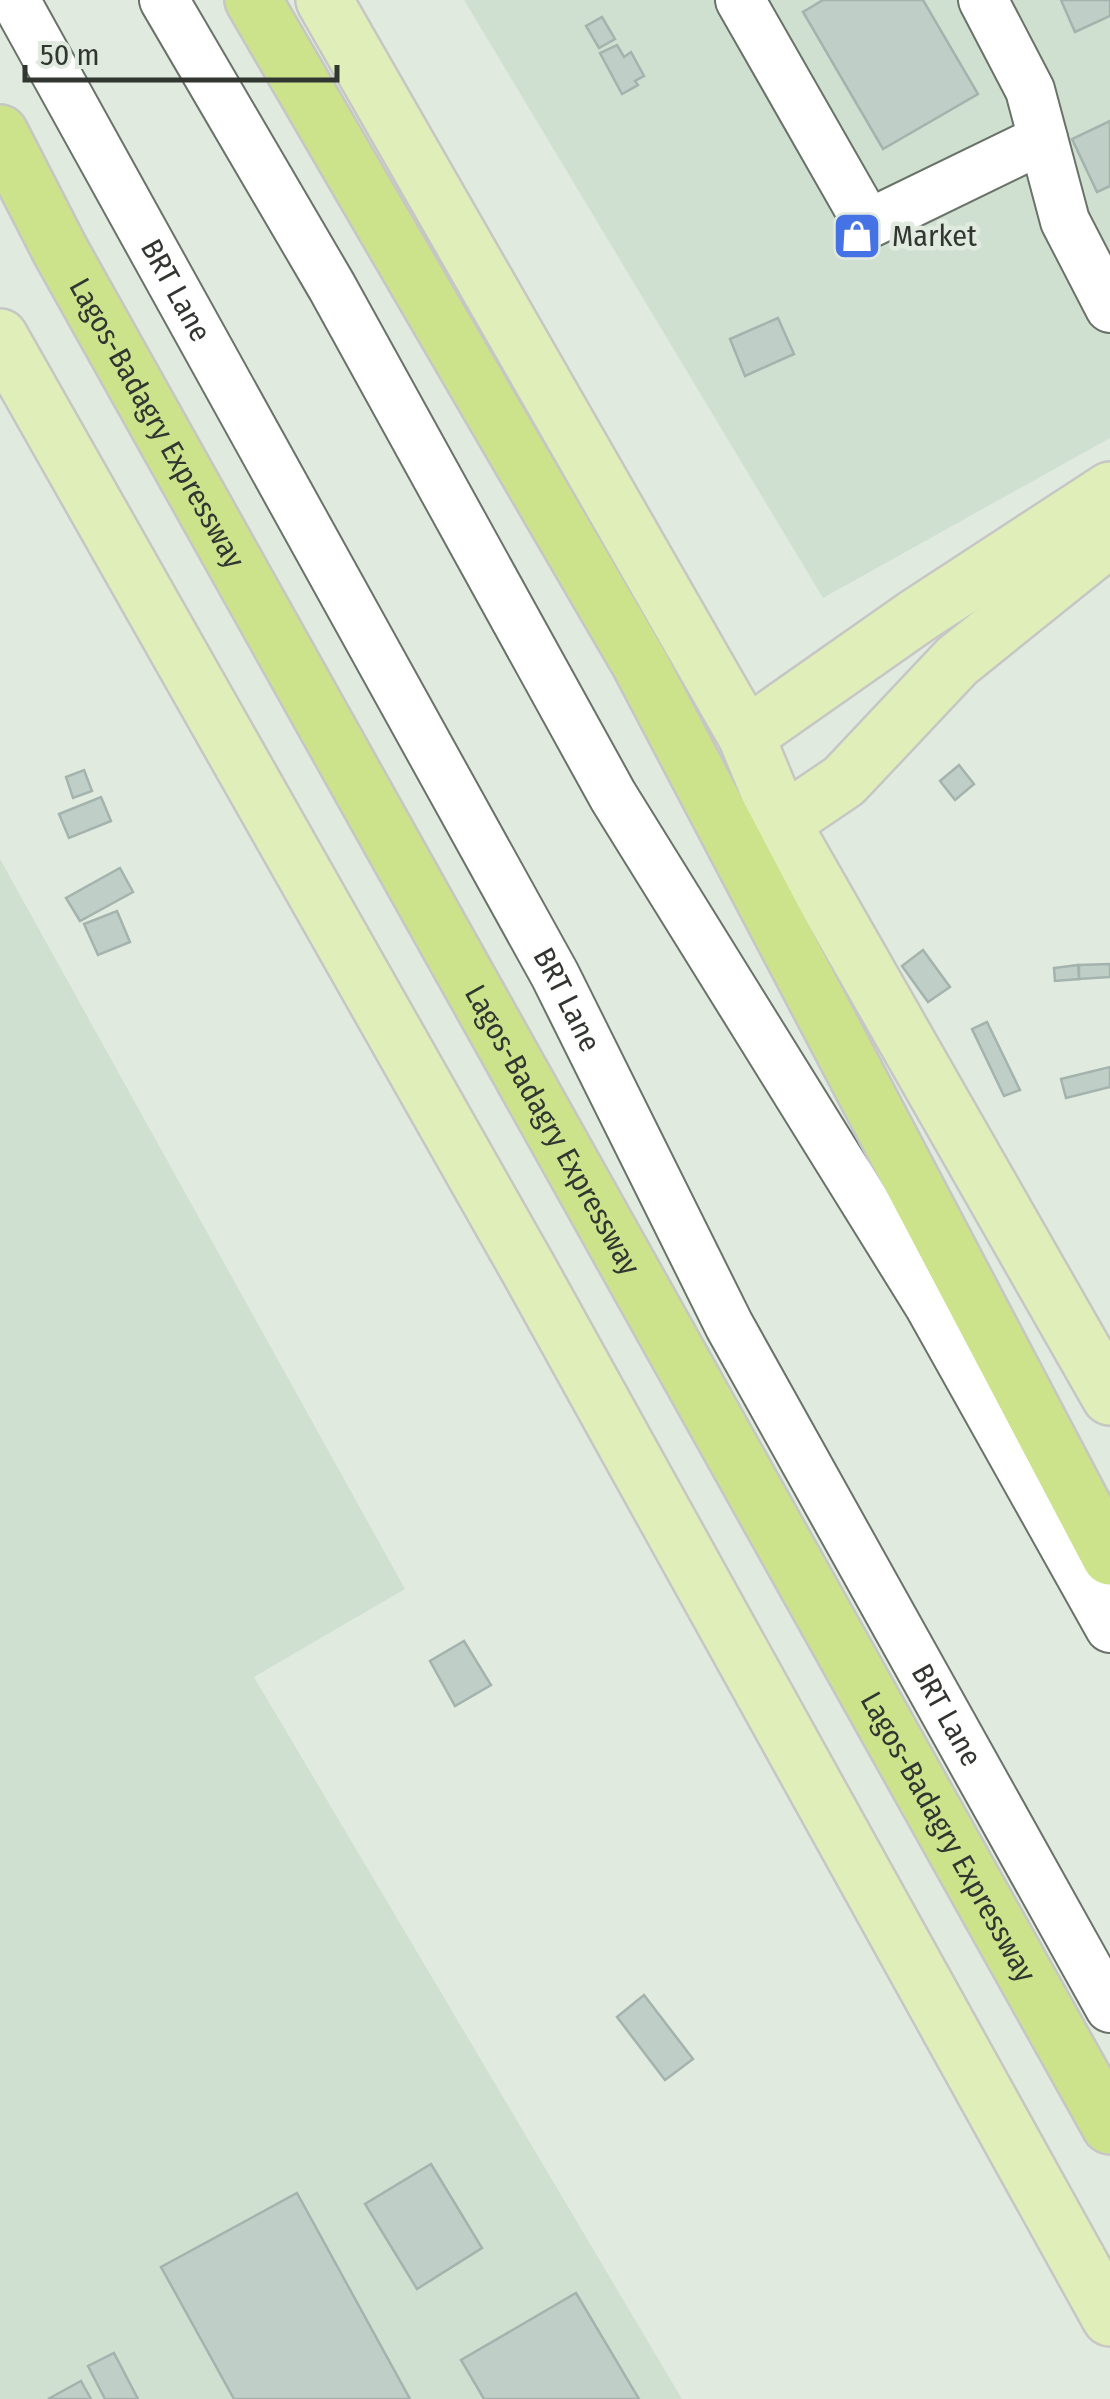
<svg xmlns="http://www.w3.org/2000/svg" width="1110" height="2399" viewBox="0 0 1110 2399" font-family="'Fira Sans Condensed',sans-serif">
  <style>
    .built { fill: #d0e0d0 }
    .building { fill: #bfcfc8; stroke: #a4b3ad; stroke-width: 2.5 }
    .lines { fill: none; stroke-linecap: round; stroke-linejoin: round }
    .minor-casing { stroke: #697369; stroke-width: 52 }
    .major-casing { stroke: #c6c7c5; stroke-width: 60 }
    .highway-casing { stroke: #c6c7c5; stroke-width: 60 }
    .minor { stroke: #fff; stroke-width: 48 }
    .major { stroke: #e0eeb9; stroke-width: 55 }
    .highway { stroke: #cce28b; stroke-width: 55 }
    .labels { text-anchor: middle; stroke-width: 9; stroke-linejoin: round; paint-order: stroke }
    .poi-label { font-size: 30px; fill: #323631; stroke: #e0eadf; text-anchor: start }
    .street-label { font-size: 30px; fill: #323631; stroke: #e0eadf }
  </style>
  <rect width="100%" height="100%" fill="#e0eadf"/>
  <!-- built -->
  <g class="built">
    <polygon points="464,0 1110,0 1110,438 823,598"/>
    <polygon points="0,859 405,1589 254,1677 682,2399 0,2399"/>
  </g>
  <!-- building -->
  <g class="building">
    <polygon points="823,0 923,0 978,94 883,149 803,12"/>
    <polygon points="1061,0 1110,0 1110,16 1075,32"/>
    <polygon points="602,17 615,39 599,48 586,26"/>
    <polygon points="617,45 624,57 631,52 644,76 635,81 638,85 622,94 600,53"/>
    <polygon points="1110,121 1110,186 1097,192 1072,139"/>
    <polygon points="778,318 794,354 745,376 730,339"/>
    <polygon points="959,765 974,784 955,800 940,781"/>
    <polygon points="84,770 92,791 73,798 66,777"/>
    <polygon points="101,797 111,821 69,838 59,814"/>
    <polygon points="120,868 133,892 80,921 66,898"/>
    <polygon points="117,911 130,942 98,955 84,924"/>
    <polygon points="923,950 950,987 928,1002 902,966"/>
    <polygon points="1110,964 1110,977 1079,979 1079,965"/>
    <polygon points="1078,965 1079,979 1055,981 1054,968"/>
    <polygon points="987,1022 1020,1090 1004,1096 972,1029"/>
    <polygon points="1110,1067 1110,1087 1066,1098 1061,1079"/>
    <polygon points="464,1641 491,1685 455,1706 430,1661"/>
    <polygon points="644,1995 693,2059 665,2080 617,2017"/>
    <polygon points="431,2164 482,2248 417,2289 365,2204"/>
    <polygon points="297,2193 410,2399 234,2399 161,2267"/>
    <polygon points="576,2293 639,2399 484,2399 461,2360"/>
    <polygon points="114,2353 138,2399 105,2399 88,2366"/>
    <polygon points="81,2381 91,2399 48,2399"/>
  </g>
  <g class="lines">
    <!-- minor casing -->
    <g class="minor-casing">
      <g id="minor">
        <path id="s1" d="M15 0 555 975 729 1325 1110 2008"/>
        <polyline points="164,0 332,287 613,796 929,1305 1110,1628"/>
        <polyline points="740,0 868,224 1043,139"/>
        <polyline points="983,0 1030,90 1065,221 1110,308"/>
      </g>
    </g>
    <!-- major casing -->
    <g class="major-casing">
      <g id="major">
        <polyline points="324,0 746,736 782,823 1110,1397"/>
        <polyline points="0,337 529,1270 1110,2318"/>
        <polyline points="746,736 917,616 1110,490"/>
        <polyline points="782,823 844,781 957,661 1110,538"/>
      </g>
    </g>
    <!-- highway casing -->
    <g class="highway-casing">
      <g id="highway">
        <polyline points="253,0 640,664 1110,1557"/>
        <path id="s2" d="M0 133 60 250 1110 2126"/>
      </g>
    </g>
    <!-- minor -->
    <use href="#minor" class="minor"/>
    <!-- major -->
    <use href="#major" class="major"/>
    <!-- highway -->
    <use href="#highway" class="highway"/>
  </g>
  <!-- icons -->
  <defs>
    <g id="shop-square" transform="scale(2.5)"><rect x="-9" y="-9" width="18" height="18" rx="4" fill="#4573e5" stroke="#e0eadf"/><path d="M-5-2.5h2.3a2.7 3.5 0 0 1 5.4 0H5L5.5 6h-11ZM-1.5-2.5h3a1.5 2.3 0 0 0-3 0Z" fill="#fff"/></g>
  </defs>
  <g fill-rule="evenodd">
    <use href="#shop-square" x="857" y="236"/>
  </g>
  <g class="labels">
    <!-- poi labels -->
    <g class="poi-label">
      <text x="892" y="246">Market</text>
    </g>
    <!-- street labels -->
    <g class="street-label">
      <text dy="10" stroke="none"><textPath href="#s1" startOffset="332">BRT Lane</textPath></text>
      <text dy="10" stroke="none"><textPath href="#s2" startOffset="330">Lagos-Badagry Expressway</textPath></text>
      <text dy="10" stroke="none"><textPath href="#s1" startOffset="1142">BRT Lane</textPath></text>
      <text dy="10" stroke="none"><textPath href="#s2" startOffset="1140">Lagos-Badagry Expressway</textPath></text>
      <text dy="10" stroke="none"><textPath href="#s1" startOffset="1952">BRT Lane</textPath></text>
      <text dy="10" stroke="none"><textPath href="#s2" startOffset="1950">Lagos-Badagry Expressway</textPath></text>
    </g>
  </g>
  <!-- scale -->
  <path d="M25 65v15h312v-15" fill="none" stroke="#323631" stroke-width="5"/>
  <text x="40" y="65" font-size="30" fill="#323631" stroke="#e0eadf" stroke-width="8" paint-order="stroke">50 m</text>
</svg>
